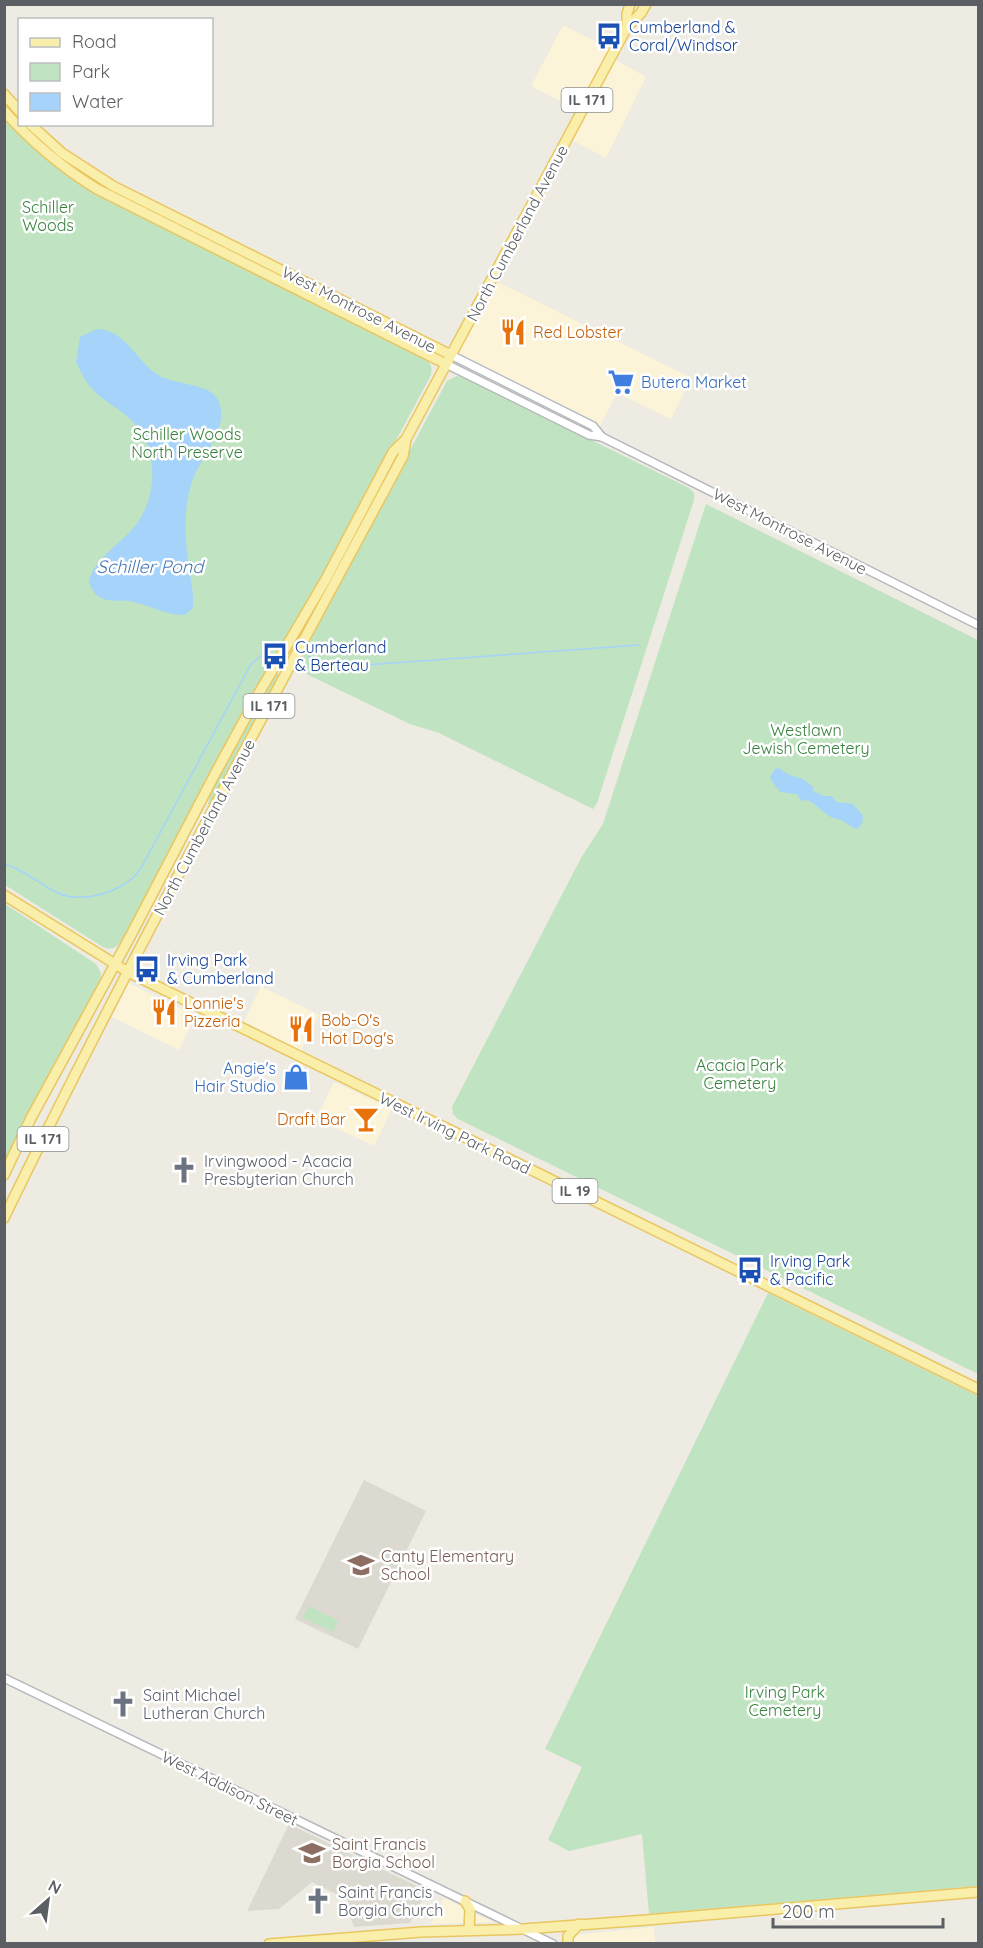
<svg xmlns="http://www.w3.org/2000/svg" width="983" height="1948" viewBox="0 0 983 1948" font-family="Quicksand,sans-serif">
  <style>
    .commercial { fill: #fcf4d8 }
    .education { fill: #dcdad0 }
    .green { fill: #c0e3c1 }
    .water { fill: #a5d3fa }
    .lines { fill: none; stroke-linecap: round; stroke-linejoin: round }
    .stream { stroke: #a5d3fa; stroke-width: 1.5 }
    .minor-casing { stroke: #b5b8bc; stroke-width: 10 }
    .major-casing { stroke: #e9c65f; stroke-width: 12 }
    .minor { stroke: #fff; stroke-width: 7 }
    .major { stroke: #faefaa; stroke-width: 9 }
    .labels { text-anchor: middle; stroke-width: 5; stroke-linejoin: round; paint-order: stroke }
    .shield { fill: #fff; stroke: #8c8e91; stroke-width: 1.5 }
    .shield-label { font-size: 15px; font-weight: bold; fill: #5b5e62 }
    .transit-label { font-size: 16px; fill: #164399; stroke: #fff; text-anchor: start }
    .park-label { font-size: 16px; fill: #39823f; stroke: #fff }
    .street-label { font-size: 16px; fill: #5b5e62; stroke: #fff }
    .food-label { font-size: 16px; fill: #c56008; stroke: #fff; text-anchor: start }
    .shop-label { font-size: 16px; fill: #366cbe; stroke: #fff; text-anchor: start }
    .worship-label { font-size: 16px; fill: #5b616d; stroke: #fff; text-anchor: start }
    .education-label { font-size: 16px; fill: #785e54; stroke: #fff; text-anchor: start }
    .water-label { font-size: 18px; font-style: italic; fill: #4679b3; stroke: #fff }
  </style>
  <rect width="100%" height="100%" fill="#edebe2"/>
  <!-- commercial -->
  <g class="commercial">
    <polygon points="563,25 617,52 614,59 646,77 606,158 572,140 585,114 531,86"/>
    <polygon points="496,281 691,378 671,419 617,393 600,426 456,354"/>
    <polygon points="129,983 196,1016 179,1050 112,1017"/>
    <polygon points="261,986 319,1015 301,1051 244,1021"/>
    <polygon points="334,1082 392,1109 374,1146 316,1118"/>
    <polygon points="444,1898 492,1922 431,1924"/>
    <polygon points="654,1927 655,1943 571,1944 574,1935"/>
  </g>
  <!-- education -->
  <g class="education">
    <polygon points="364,1480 426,1511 358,1649 295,1619"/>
    <polygon points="289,1824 427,1891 410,1923 354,1927 349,1914 348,1900 312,1882 279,1909 247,1911"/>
  </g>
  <!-- green -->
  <g class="green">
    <path d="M4 117C32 149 63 173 99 195L424 358C432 364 433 368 430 377L331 561 259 684 125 934C120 944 115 952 103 947L5 885Z"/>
    <polygon points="457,376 463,377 689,488 694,493 694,500 597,803 593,809 439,733 410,724 296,669 348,566 447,381"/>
    <polygon points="706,504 978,640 978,1374 458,1119 453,1114 452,1107 581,858 603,824"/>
    <polygon points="277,674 280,676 210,805 208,804 211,790 272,676"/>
    <polygon points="5,904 96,964 101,973 100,980 5,1163"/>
    <polygon points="768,1293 978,1396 978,1886 649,1914 642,1834 569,1851 548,1840 582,1767 545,1749"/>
    <polygon points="309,1606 338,1621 333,1632 303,1618"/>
  </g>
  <!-- water -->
  <g class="water">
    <path d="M97 329C121 329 135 355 150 369 168 387 205 381 216 397 235 425 198 457 191 485 184 507 185 530 187 553 189 571 194 589 193 608L185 615C165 616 149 604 129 601 121 600 112 602 104 599 96 597 92 590 89 582 93 559 121 544 135 526 157 498 159 453 135 424 125 412 108 404 96 393 87 384 81 373 76 362L80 337Z"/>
    <path d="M778 768 790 775 803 779 813 787V791L824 796H832L836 802 853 804 863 816 862 824 857 829C851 827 848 824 843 821 840 819 836 819 833 818 824 814 817 805 808 800L802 801 796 794 780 792 770 778 774 770Z"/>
  </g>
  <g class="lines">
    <!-- stream -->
    <g class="stream">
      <polyline points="309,656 334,665 365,665 639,645"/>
      <path d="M4 864C24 869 39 884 58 893 82 904 123 892 139 871 144 864 148 854 153 846L251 664 272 647"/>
    </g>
    <!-- minor casing -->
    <g class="minor-casing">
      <g id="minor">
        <polyline points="451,355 593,426 602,437"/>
        <polyline points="446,364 589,435 602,437 978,625"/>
        <polyline points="4,1678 553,1944"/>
      </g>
    </g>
    <!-- major casing -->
    <g class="major-casing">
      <g id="major">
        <polyline points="627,27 627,14 630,4"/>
        <polyline points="4,94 20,112"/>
        <path d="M4 111C32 142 61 167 97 189L446 364"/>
        <polyline points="30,124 62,153 113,186 451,355"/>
        <polyline points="4,895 128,972 978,1389"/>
        <polyline points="4,1175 31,1118 131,935 216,772 259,693 326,579 393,452 406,439 627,27 641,13 646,4"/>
        <path d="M4 1218C129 960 267 709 403 456L406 440"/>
        <polyline points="465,1901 470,1909 469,1930"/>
        <polyline points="269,1944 421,1932 523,1929 647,1920 978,1892"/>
        <polyline points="568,1944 568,1936 579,1924"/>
      </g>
    </g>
    <!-- minor -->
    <use href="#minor" class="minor"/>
    <!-- major -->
    <use href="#major" class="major"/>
  </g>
  <!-- icons -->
  <defs>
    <g id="bus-bare" transform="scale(2.07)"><path d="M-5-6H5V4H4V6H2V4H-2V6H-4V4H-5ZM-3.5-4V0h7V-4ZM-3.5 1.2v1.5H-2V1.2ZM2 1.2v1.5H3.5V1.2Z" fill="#1a4fb4" stroke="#fff" stroke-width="2.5" paint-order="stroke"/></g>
    <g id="restaurant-bare" transform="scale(2.07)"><path d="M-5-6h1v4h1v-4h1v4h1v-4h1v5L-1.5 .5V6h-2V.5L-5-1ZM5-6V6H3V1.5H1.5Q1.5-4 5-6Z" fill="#e8710a" stroke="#fff" stroke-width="2.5" paint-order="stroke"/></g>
    <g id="supermarket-bare" transform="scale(2.07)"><path d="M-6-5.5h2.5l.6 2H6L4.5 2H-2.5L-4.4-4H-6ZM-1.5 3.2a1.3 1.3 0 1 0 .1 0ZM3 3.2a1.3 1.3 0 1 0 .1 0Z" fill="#3f7fe0" stroke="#fff" stroke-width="2.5" paint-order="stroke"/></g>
    <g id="shop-bare" transform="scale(2.07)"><path d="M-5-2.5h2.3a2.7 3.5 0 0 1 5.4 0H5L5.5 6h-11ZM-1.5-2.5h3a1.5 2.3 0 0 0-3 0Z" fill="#3f7fe0" stroke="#fff" stroke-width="2.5" paint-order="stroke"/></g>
    <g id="bar-bare" transform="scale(2.07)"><path d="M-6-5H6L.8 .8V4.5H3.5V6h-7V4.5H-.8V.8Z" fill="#e8710a" stroke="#fff" stroke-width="2.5" paint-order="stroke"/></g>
    <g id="church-bare" transform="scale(2.07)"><path d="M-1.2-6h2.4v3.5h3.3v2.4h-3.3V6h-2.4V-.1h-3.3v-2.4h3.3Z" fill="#6b7280" stroke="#fff" stroke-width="2.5" paint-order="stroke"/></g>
    <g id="school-bare" transform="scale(2.07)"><path d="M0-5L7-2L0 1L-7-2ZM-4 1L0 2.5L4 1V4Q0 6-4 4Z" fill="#8d6e63" stroke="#fff" stroke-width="2.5" paint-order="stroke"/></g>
  </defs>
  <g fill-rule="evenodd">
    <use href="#bus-bare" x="609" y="36"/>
    <use href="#restaurant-bare" x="513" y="332"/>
    <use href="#supermarket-bare" x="621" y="382"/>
    <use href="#bus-bare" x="275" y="656"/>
    <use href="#bus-bare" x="147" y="969"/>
    <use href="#restaurant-bare" x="164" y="1012"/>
    <use href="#restaurant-bare" x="301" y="1029"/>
    <use href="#shop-bare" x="296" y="1077"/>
    <use href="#bar-bare" x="366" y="1119"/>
    <use href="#church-bare" x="184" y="1170"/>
    <use href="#bus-bare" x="750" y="1270"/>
    <use href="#school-bare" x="361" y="1565"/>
    <use href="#church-bare" x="123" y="1704"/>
    <use href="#school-bare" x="312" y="1853"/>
    <use href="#church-bare" x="318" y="1901"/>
  </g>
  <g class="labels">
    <!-- shield labels -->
    <g class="shield">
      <rect x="561.5" y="88" width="51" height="24" rx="4.5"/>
      <rect x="243.5" y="694" width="51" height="24" rx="4.5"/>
      <rect x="17.5" y="1127" width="51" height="24" rx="4.5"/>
      <rect x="552.5" y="1179" width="45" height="24" rx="4.5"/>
    </g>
    <g class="shield-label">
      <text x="587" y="105">IL 171</text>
      <text x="269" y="711">IL 171</text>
      <text x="43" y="1144">IL 171</text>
      <text x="575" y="1196">IL 19</text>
    </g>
    <!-- transit labels -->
    <g class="transit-label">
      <text x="629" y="33">Cumberland &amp;<tspan x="629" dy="18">Coral/Windsor</tspan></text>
      <text x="295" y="653">Cumberland<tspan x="295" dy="18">&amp; Berteau</tspan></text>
      <text x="167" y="966">Irving Park<tspan x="167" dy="18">&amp; Cumberland</tspan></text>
      <text x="770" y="1267">Irving Park<tspan x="770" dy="18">&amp; Pacific</tspan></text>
    </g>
    <!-- park labels -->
    <g class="park-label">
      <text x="48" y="213">Schiller<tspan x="48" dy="18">Woods</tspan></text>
      <text x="187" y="440">Schiller Woods<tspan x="187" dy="18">North Preserve</tspan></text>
      <text x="806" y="736">Westlawn<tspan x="806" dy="18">Jewish Cemetery</tspan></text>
      <text x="740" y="1071">Acacia Park<tspan x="740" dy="18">Cemetery</tspan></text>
      <text x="785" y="1698">Irving Park<tspan x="785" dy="18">Cemetery</tspan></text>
    </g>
    <!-- street labels -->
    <g class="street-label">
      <text transform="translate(517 233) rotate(-62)" y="6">North Cumberland Avenue</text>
      <text transform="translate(359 309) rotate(27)" y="6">West Montrose Avenue</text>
      <text transform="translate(790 531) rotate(27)" y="6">West Montrose Avenue</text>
      <text transform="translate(204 827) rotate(-62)" y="6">North Cumberland Avenue</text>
      <text transform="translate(455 1133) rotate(26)" y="6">West Irving Park Road</text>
      <text transform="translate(230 1788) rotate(26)" y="6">West Addison Street</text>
    </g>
    <!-- food labels -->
    <g class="food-label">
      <text x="533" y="338">Red Lobster</text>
      <text x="184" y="1009">Lonnie's<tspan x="184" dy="18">Pizzeria</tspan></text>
      <text x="321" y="1026">Bob-O's<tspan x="321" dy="18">Hot Dog's</tspan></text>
      <text x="346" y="1125" text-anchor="end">Draft Bar</text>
    </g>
    <!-- shop labels -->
    <g class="shop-label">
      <text x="641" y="388">Butera Market</text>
      <text x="276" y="1074" text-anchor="end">Angie's<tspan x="276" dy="18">Hair Studio</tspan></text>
    </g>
    <!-- worship labels -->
    <g class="worship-label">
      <text x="204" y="1167">Irvingwood - Acacia<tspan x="204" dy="18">Presbyterian Church</tspan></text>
      <text x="143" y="1701">Saint Michael<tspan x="143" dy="18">Lutheran Church</tspan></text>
      <text x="338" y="1898">Saint Francis<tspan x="338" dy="18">Borgia Church</tspan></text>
    </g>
    <!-- education labels -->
    <g class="education-label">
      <text x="381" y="1562">Canty Elementary<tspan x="381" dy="18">School</tspan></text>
      <text x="332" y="1850">Saint Francis<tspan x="332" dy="18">Borgia School</tspan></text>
    </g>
    <!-- water labels -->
    <g class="water-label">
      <text x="150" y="573">Schiller Pond</text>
    </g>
  </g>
  <!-- border -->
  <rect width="983" height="1948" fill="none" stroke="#5b5e62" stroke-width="12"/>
  <!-- legend -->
  <rect x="18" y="18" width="195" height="108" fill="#ffffff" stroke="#bdbfc0" stroke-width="1.5"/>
  <rect x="30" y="38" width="30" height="9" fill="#faefaa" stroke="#bdbfc0" stroke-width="1.5"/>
  <text x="72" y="48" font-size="18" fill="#5b5e62">Road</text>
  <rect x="30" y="63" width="30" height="18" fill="#c0e3c1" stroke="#bdbfc0" stroke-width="1.5"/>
  <text x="72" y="78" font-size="18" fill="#5b5e62">Park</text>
  <rect x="30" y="93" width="30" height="18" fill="#a5d3fa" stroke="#bdbfc0" stroke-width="1.5"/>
  <text x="72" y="108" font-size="18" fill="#5b5e62">Water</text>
  <!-- north arrow -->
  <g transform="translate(48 1900) rotate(28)" stroke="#ffffff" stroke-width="4.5" paint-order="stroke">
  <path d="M0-4.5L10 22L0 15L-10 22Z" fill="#5b5e62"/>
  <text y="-9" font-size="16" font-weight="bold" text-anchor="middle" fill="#5b5e62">N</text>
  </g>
  <!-- scale -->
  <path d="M773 1918v9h170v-9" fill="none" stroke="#5b5e62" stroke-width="3"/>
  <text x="782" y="1918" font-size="18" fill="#5b5e62" stroke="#ffffff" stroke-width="4.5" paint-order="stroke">200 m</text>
</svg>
